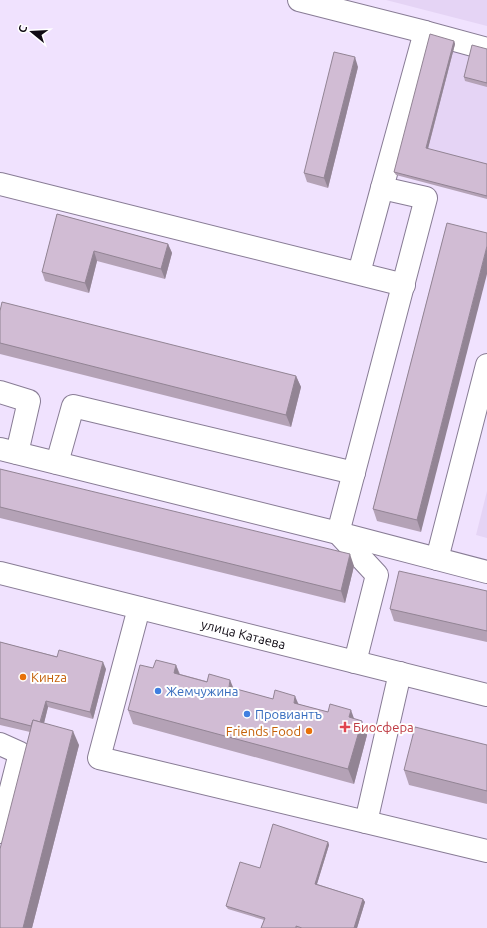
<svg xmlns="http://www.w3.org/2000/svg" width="487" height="928" viewBox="0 0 487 928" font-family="Ubuntu,sans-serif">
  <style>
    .built { fill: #e5d4f5 }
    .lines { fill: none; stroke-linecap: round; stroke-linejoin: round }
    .minor-casing { stroke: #887c95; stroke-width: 24 }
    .minor { stroke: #fff; stroke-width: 22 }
    .wall { fill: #b4a2b6 }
    .shaded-wall { fill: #928494 }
    .building { fill: #d1bcd4; stroke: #928494 }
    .food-dot { fill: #e8710a; stroke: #fff; stroke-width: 1.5 }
    .shop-dot { fill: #3f7fe0; stroke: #fff; stroke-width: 1.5 }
    .health-dot { fill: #e0444e; stroke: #fff; stroke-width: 1.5 }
    .labels { text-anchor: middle; stroke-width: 4; stroke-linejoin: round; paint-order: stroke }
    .street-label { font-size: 13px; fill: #0f0a13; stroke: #fff }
    .food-label { font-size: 13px; fill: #c56008; stroke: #fff; text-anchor: start }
    .shop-label { font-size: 13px; fill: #366cbe; stroke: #fff; text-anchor: start }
    .health-label { font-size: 13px; fill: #be3a42; stroke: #fff; text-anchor: start }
  </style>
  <rect width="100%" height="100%" fill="#f0e2fe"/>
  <!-- built -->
  <g class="built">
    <polygon points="386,0 487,0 487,26"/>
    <polygon points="425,32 487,48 487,195 390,169"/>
    <polygon points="487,491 487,538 476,535"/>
  </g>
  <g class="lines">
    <!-- minor casing -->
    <g class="minor-casing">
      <g id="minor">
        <polyline points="299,0 425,32 382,188 426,198 338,533 377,575 355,662"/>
        <polyline points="425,32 487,49"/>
        <polyline points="0,184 404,285"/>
        <polyline points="359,273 382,188"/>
        <polyline points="0,392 29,401 17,453"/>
        <polyline points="0,449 338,533 487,572"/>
        <polyline points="57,463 73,406 354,473"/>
        <polyline points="437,559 487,365"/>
        <path id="s1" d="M0 573 487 695"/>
        <polyline points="139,608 99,758 487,851"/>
        <polyline points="0,744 20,753 0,832"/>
        <polyline points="366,822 400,673"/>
      </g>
    </g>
    <!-- minor -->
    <use href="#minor" class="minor"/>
  </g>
  <!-- wall -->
  <g class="wall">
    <polygon points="454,41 455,44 428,149 487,164 487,199 396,175 394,172"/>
    <polygon points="487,49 487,87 465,81 464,77"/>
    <polygon points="358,67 328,188 307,182 304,173"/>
    <polygon points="57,214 168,244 172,253 165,279 97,261 89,293 45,281 42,272"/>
    <polygon points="447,223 421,532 377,521 373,509"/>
    <polygon points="0,311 296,376 301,387 291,427 0,354"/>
    <polygon points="0,469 354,566 345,603 0,518"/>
    <polygon points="487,591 487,642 394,621 390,609"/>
    <polygon points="0,642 106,669 93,719 48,707 44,723 79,745 32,928 0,928 30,732 0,725"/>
    <polygon points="176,665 180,674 273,699 298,704 354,719 367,735 354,784 133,724 128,710 153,668"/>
    <polygon points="487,745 487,804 409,785 404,770"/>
    <polygon points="328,842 329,845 317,884 363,899 365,902 357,928 261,928 264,920 228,909 226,906 260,868"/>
  </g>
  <!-- shaded-wall -->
  <g class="shaded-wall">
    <polygon points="454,41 455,44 427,152 426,148"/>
    <polygon points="355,57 358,67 328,188 324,178"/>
    <polygon points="168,244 172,253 165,279 161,269"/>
    <polygon points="487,246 487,274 421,532 417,520"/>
    <polygon points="94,251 97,261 89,293 85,283"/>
    <polygon points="296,376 301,387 291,427 286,415"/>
    <polygon points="350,554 354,566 345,603 341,591"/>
    <polygon points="103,662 106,669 93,719 90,712"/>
    <polygon points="176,665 181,679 174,673"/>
    <polygon points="230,680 236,694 229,687"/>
    <polygon points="295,696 301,710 294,703"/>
    <polygon points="46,701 48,707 41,735 39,728"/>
    <polygon points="351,710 356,724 349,717"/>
    <polygon points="362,721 367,735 354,784 348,769"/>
    <polygon points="73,731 79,745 32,928 23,928"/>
    <polygon points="328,842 329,845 316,887 315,884"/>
    <polygon points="363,899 365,902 357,928 354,928"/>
  </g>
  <!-- building -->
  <g class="building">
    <polygon points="430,34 454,41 426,148 487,164 487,196 394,172"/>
    <polygon points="472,45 487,49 487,83 464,77"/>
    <polygon points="334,52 355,57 324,178 304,173"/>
    <polygon points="57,214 168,244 161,269 94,251 85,283 42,272"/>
    <polygon points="447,223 487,233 487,246 417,520 373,509"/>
    <polygon points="2,302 296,376 286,415 0,343 0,311"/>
    <polygon points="0,469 350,554 341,591 0,507"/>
    <polygon points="399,571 487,591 487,631 390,609"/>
    <polygon points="0,642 57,657 59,650 103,662 90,712 46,701 40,722 33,720 31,726 0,718"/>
    <polygon points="156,660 176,665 174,673 207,682 209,674 230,680 229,687 273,699 275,690 295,696 294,703 328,712 330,704 351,710 349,717 362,721 348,769 128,710 140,665 153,668"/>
    <polygon points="33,720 73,731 23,928 0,928 0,849"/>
    <polygon points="415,727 487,745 487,791 404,770"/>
    <polygon points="273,824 328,842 315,884 363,899 354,928 302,928 296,926 296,928 261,928 265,918 226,906 240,862 260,868"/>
  </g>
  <!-- markers -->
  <g class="food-dot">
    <circle cx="23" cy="677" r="4"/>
    <circle cx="309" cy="731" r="4"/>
  </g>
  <g class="shop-dot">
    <circle cx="158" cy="691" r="4"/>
    <circle cx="247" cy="714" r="4"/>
  </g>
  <path class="health-dot" d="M343 721h4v4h4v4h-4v4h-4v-4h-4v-4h4z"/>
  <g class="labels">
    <!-- street labels -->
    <g class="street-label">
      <text dy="5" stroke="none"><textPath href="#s1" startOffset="251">улица Катаева</textPath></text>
    </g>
    <!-- food labels -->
    <g class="food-label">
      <text x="31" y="682">Кинzа</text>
      <text x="301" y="736" text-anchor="end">Friends Food</text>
    </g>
    <!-- shop labels -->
    <g class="shop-label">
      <text x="166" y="696">Жемчужина</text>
      <text x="255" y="719">Провиантъ</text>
    </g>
    <!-- health labels -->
    <g class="health-label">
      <text x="353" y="732">Биосфера</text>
    </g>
  </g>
  <!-- north arrow -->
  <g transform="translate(32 32) rotate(288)" stroke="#ffffff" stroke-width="3" paint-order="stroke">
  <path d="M0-3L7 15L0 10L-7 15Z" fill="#0f0a13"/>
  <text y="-6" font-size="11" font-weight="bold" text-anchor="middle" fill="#0f0a13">С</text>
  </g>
</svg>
